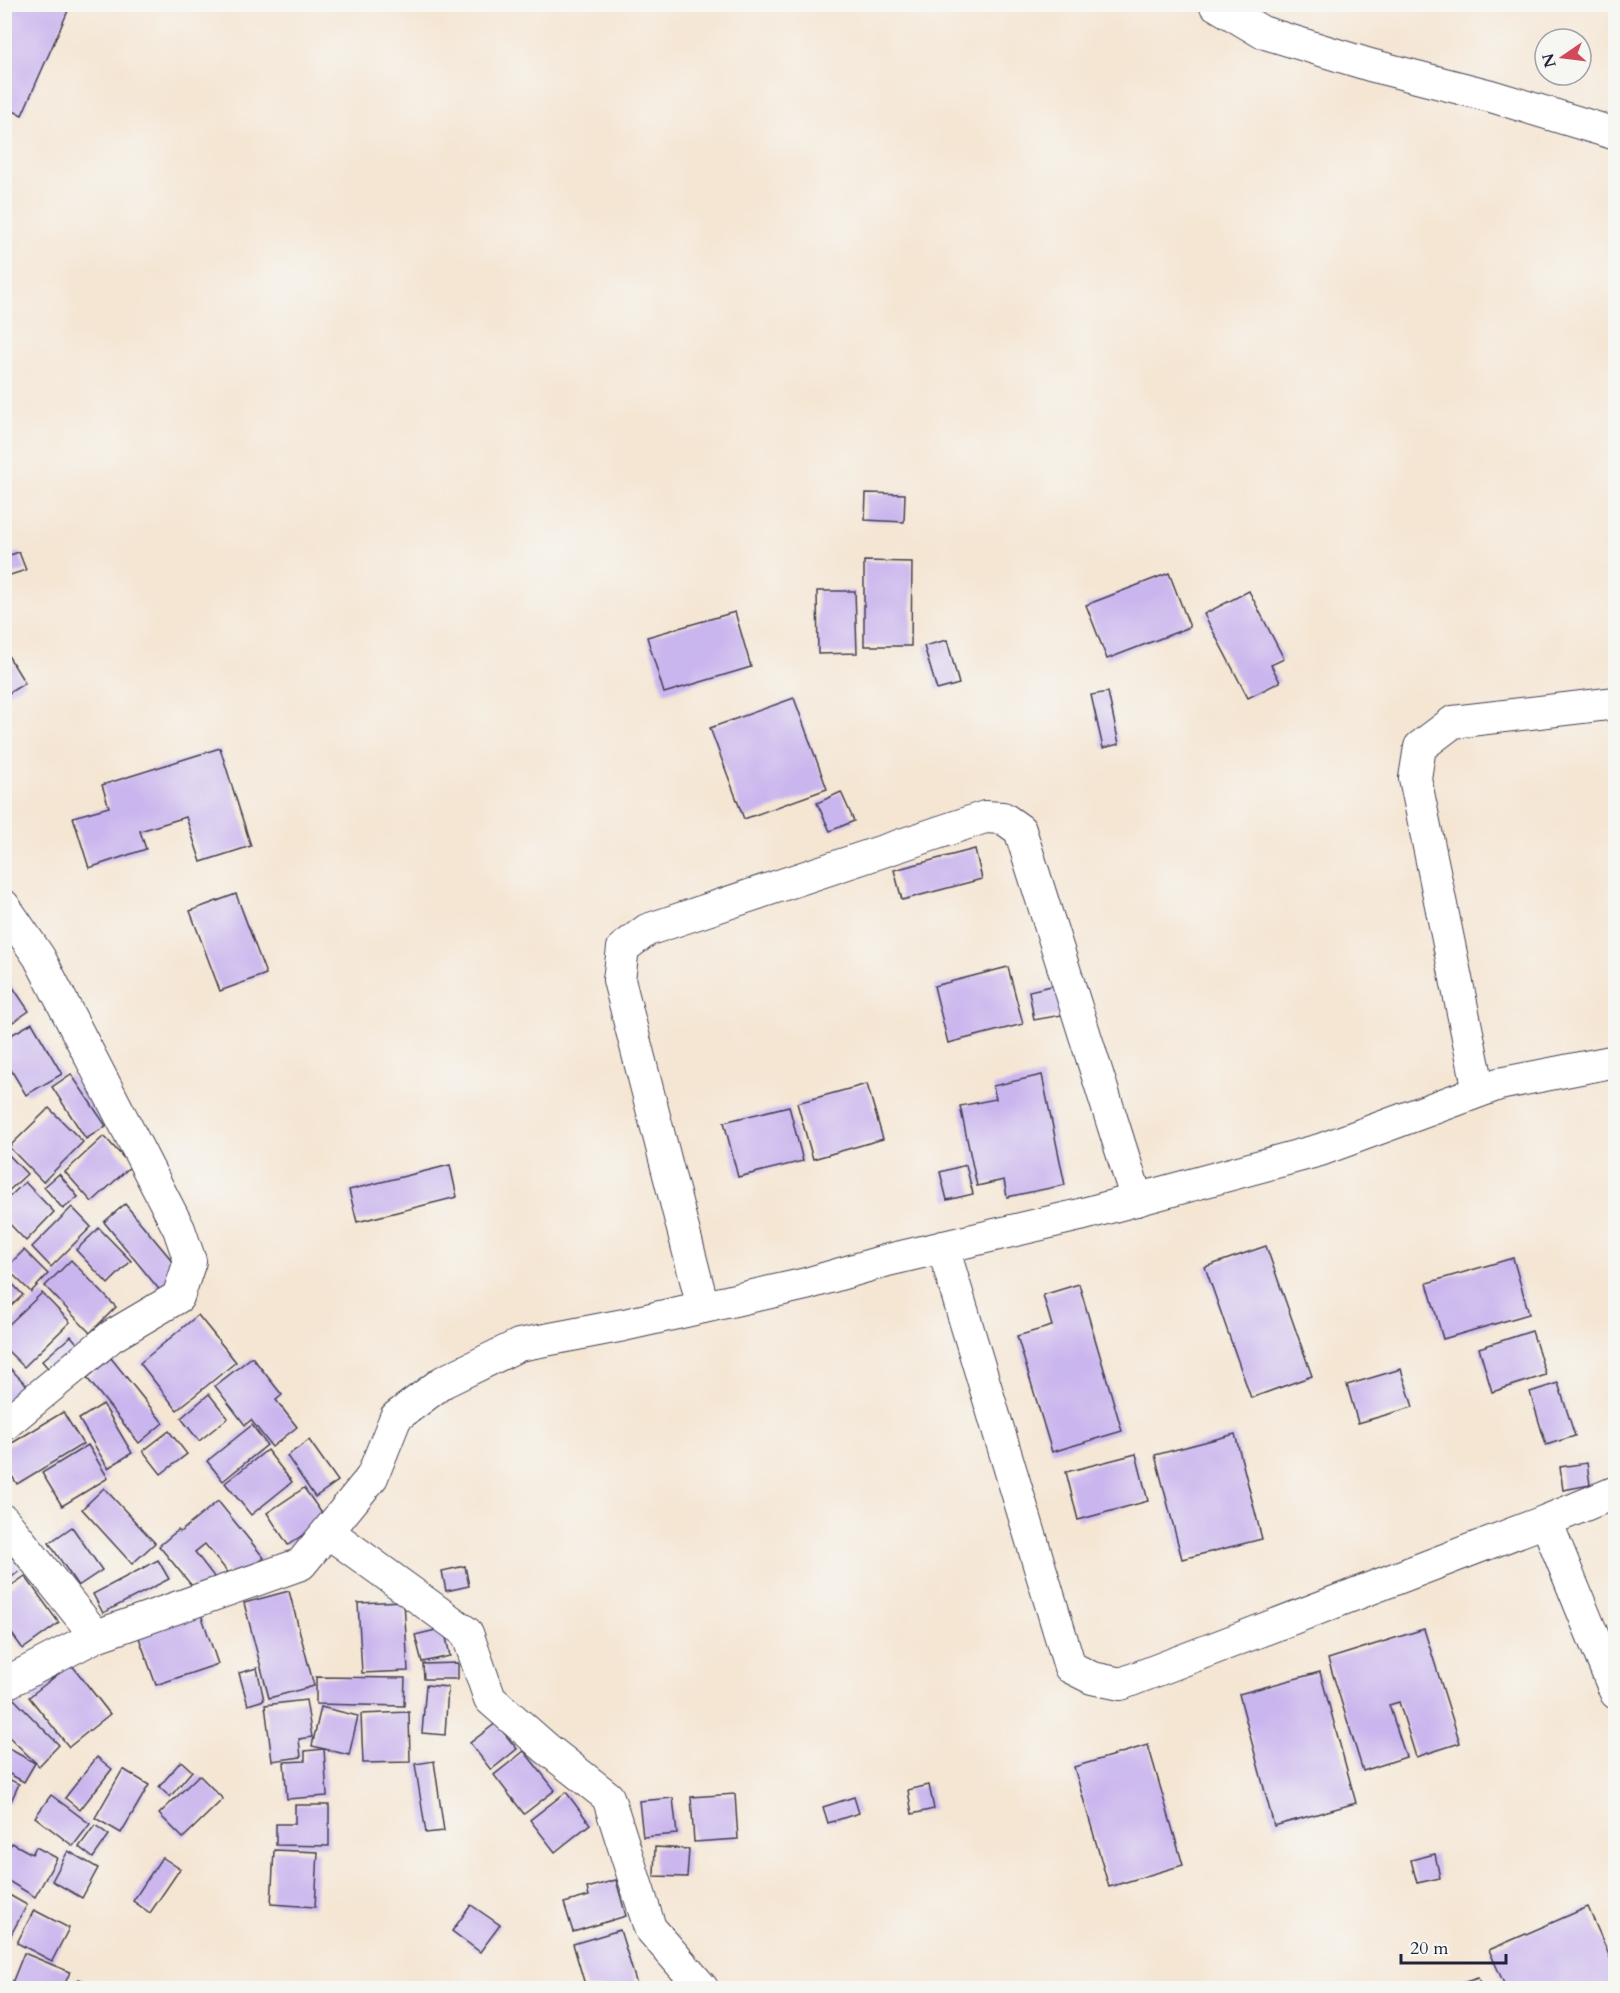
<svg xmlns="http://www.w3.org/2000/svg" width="1620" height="1993" viewBox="0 0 1620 1993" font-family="Cardo,serif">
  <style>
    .building { fill: #cab6ee }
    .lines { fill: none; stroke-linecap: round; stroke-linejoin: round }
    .minor-casing { stroke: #423f52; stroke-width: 34 }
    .minor { stroke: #fff; stroke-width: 32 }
  </style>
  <rect width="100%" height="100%" fill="#f6f6f2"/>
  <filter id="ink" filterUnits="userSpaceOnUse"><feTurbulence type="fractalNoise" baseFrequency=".0167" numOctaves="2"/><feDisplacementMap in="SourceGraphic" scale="12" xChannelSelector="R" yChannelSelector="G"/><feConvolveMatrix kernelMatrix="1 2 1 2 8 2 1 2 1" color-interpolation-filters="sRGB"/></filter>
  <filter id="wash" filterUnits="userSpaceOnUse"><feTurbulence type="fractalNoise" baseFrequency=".008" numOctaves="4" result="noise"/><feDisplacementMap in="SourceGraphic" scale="24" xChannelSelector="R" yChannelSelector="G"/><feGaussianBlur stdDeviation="1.35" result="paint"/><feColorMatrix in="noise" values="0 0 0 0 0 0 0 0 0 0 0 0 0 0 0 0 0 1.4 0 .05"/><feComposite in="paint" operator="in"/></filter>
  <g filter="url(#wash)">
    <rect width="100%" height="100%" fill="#f5e6d4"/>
    <g id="blocks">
      <!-- building -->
      <g class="building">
        <polygon points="4,4 71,4 22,115 4,107"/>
        <polygon points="866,493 905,494 904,522 865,520"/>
        <polygon points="19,552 26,570 4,577 4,557"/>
        <polygon points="864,561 912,562 911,646 864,646"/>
        <polygon points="1169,573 1190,627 1107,659 1086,605"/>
        <polygon points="817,591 855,591 857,653 818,654"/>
        <polygon points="1249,591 1284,659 1271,665 1280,682 1248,698 1204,614"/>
        <polygon points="735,612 751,667 664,693 647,637"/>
        <polygon points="947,640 959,684 937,690 924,646"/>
        <polygon points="4,649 25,683 9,693 4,686"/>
        <polygon points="1108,692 1119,744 1103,748 1091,695"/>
        <polygon points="794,698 827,789 744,819 710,728"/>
        <polygon points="220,748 251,846 201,862 186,817 140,831 146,849 89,868 73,817 109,807 102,785"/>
        <polygon points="841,792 854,821 830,831 817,803"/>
        <polygon points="975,849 982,879 902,900 894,870"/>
        <polygon points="236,894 266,974 220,991 190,911"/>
        <polygon points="1008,967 1023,1024 948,1043 934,986"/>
        <polygon points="4,974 29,1011 13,1022 4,1008"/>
        <polygon points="1056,985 1062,1015 1034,1020 1029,991"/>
        <polygon points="32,1023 62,1074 26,1095 4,1058 4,1039"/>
        <polygon points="71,1074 106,1126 86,1139 52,1087"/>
        <polygon points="1042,1075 1065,1185 1007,1197 1004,1180 977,1186 960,1106 996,1099 993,1086"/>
        <polygon points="867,1084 883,1139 813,1159 797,1103"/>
        <polygon points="789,1106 803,1161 738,1177 724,1122"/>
        <polygon points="49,1108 83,1142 43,1182 9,1147"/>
        <polygon points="104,1136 131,1166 92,1202 65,1172"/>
        <polygon points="6,1152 27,1174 4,1195 4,1154"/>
        <polygon points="450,1165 457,1197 357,1222 349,1190"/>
        <polygon points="966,1165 973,1194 947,1200 940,1172"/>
        <polygon points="59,1174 78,1197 63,1209 44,1187"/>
        <polygon points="25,1182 54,1212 26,1241 4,1218 4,1202"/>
        <polygon points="125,1204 184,1275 162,1293 104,1222"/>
        <polygon points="72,1207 91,1227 51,1267 32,1247"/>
        <polygon points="99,1228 131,1261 108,1284 76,1250"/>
        <polygon points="1266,1246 1312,1376 1251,1398 1205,1267"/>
        <polygon points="24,1250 48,1274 31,1292 6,1268"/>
        <polygon points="1513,1258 1529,1314 1443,1339 1427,1283"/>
        <polygon points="71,1260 116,1307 90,1333 45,1286"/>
        <polygon points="4,1275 23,1295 8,1309 4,1306"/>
        <polygon points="1079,1284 1122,1431 1052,1452 1017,1336 1052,1326 1043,1295"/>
        <polygon points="42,1293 70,1322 24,1367 4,1347 4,1329"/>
        <polygon points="198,1315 236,1362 177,1410 140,1363"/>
        <polygon points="1532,1331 1546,1375 1492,1392 1479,1348"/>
        <polygon points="71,1336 81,1348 52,1373 42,1361"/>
        <polygon points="252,1357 282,1395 276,1400 297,1427 272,1447 251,1420 245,1425 215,1386"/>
        <polygon points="111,1358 163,1423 139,1443 87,1378"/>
        <polygon points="4,1362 33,1392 4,1419"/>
        <polygon points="1401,1369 1413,1407 1358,1423 1347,1385"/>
        <polygon points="1558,1383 1575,1436 1546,1445 1530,1392"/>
        <polygon points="209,1394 228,1418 199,1441 181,1418"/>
        <polygon points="103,1404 132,1453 108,1468 79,1419"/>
        <polygon points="63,1412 83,1444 17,1484 4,1464 4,1448"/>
        <polygon points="252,1425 267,1445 223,1481 207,1461"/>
        <polygon points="169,1431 187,1454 161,1474 143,1451"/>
        <polygon points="1235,1434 1262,1539 1182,1559 1155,1455"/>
        <polygon points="309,1440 338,1481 315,1497 287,1456"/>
        <polygon points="88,1445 108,1478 62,1506 42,1473"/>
        <polygon points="267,1450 292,1482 251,1515 225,1483"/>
        <polygon points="1136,1454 1148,1501 1078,1520 1066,1472"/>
        <polygon points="1587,1463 1590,1485 1563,1490 1560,1467"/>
        <polygon points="104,1488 155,1543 132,1564 82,1509"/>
        <polygon points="304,1488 326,1519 288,1545 267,1513"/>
        <polygon points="218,1501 264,1558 235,1581 205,1544 195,1552 215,1578 197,1592 159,1546 178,1530 180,1532"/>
        <polygon points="72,1527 102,1570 78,1586 49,1543"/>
        <polygon points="4,1547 22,1569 4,1583"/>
        <polygon points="158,1560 169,1579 103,1613 93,1594"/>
        <polygon points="465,1566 469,1586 446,1591 442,1571"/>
        <polygon points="25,1576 59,1623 23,1649 4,1623 4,1591"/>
        <polygon points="289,1591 314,1686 269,1698 244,1603"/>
        <polygon points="404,1601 408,1671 362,1673 358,1603"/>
        <polygon points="201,1614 218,1664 156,1685 138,1635"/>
        <polygon points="444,1628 450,1656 422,1662 415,1635"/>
        <polygon points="1424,1629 1460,1743 1416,1757 1399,1702 1389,1705 1406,1757 1363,1771 1328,1659"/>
        <polygon points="458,1663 458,1679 424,1679 423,1664"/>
        <polygon points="71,1664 110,1714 69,1747 29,1697"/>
        <polygon points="257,1668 264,1700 248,1705 239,1673"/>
        <polygon points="1320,1672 1356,1803 1274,1826 1239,1694"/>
        <polygon points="316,1677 405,1678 404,1706 316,1704"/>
        <polygon points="426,1685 448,1687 445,1735 422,1733"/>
        <polygon points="11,1696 59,1745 39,1766 4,1732 4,1703"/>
        <polygon points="306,1700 312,1737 299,1739 301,1757 272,1761 265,1705"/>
        <polygon points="321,1707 358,1716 349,1755 312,1746"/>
        <polygon points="409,1712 410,1762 363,1763 361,1714"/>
        <polygon points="496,1723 517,1749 491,1770 470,1743"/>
        <polygon points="1148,1745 1183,1865 1109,1887 1074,1767"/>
        <polygon points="4,1746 35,1763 24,1782 4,1771"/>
        <polygon points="324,1749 327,1796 287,1799 284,1762 305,1761 305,1751"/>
        <polygon points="524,1751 555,1790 524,1814 494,1775"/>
        <polygon points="97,1757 112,1769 80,1810 65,1798"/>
        <polygon points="181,1761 192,1771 170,1797 159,1787"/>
        <polygon points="434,1761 444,1831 426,1833 415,1764"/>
        <polygon points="123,1769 149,1785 121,1833 95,1818"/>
        <polygon points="199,1775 223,1799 183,1838 159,1814"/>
        <polygon points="4,1777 19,1784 10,1803 4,1800"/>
        <polygon points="929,1785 934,1809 912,1814 908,1790"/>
        <polygon points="566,1792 590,1824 555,1852 530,1820"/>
        <polygon points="735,1794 738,1839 694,1842 691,1797"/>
        <polygon points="51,1795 90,1824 73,1846 35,1817"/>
        <polygon points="854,1797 859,1813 828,1823 823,1807"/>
        <polygon points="673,1798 677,1834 643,1837 639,1801"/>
        <polygon points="295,1805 329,1805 329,1846 276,1845 276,1824 295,1824"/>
        <polygon points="95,1825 109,1835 93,1858 79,1847"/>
        <polygon points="12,1843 32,1854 36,1847 57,1858 35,1897 5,1879 8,1875 4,1874 4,1857"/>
        <polygon points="655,1847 689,1849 687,1877 654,1876"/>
        <polygon points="274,1850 318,1852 315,1907 271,1904"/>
        <polygon points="68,1851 98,1868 82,1898 52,1881"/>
        <polygon points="1435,1854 1440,1878 1417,1883 1411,1860"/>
        <polygon points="162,1857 180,1869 150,1913 133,1901"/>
        <polygon points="616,1880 626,1916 573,1932 564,1903 589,1896 587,1888"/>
        <polygon points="4,1892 27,1905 8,1940 4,1938"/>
        <polygon points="471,1905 500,1925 480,1952 452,1931"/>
        <polygon points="1588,1907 1616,1971 1616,1988 1506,1988 1489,1950"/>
        <polygon points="34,1910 69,1928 52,1961 17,1943"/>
        <polygon points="620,1930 638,1988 586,1988 573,1944"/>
        <polygon points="24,1953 70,1972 63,1988 10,1988"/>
        <polygon points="1478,1978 1482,1988 1446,1988"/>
        <polygon points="79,1979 101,1988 75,1988"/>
      </g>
    </g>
  </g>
  <g filter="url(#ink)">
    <use href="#blocks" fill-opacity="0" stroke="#423f52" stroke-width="1.5"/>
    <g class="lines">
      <!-- minor casing -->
      <g class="minor-casing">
        <g id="minor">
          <polyline points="1215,4 1262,32 1370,65 1491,96 1616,134"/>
          <polyline points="4,906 39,957 179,1229 190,1261 178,1297 112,1336 4,1425"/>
          <polyline points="1479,1091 1415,778 1420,747 1453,722 1616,703"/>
          <polyline points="943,1247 1070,1667 1092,1678 1121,1684 1546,1521 1616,1492"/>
          <polyline points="703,1307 619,980 623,948 647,930 985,817 1003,818 1020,830 1137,1200"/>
          <polyline points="4,1521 96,1636"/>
          <polyline points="1546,1521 1616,1693"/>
          <polyline points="328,1532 467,1633 490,1699 546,1748 608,1797 650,1928 702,1988"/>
          <polyline points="4,1684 96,1636 301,1564 372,1477 396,1417 443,1382 519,1345 624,1325 806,1284 888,1260 1080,1215 1320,1150 1499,1084 1616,1061"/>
        </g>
      </g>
      <!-- minor -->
      <use href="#minor" class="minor"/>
    </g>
  </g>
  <!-- margin -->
  <rect width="1620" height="1993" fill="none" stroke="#f6f6f2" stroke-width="24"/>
  <!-- north arrow -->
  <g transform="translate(1563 57) rotate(256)"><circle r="28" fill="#f6f6f2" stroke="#a1a1a9" stroke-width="1.5"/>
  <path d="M0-4.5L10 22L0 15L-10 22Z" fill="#d1495b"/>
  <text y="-9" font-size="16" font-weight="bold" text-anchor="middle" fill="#22223b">N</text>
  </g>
  <!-- scale -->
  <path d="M1401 1954v9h105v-9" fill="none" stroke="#22223b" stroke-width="3"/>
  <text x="1410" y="1954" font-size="18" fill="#22223b" stroke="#f6f6f2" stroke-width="4.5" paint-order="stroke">20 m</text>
</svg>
